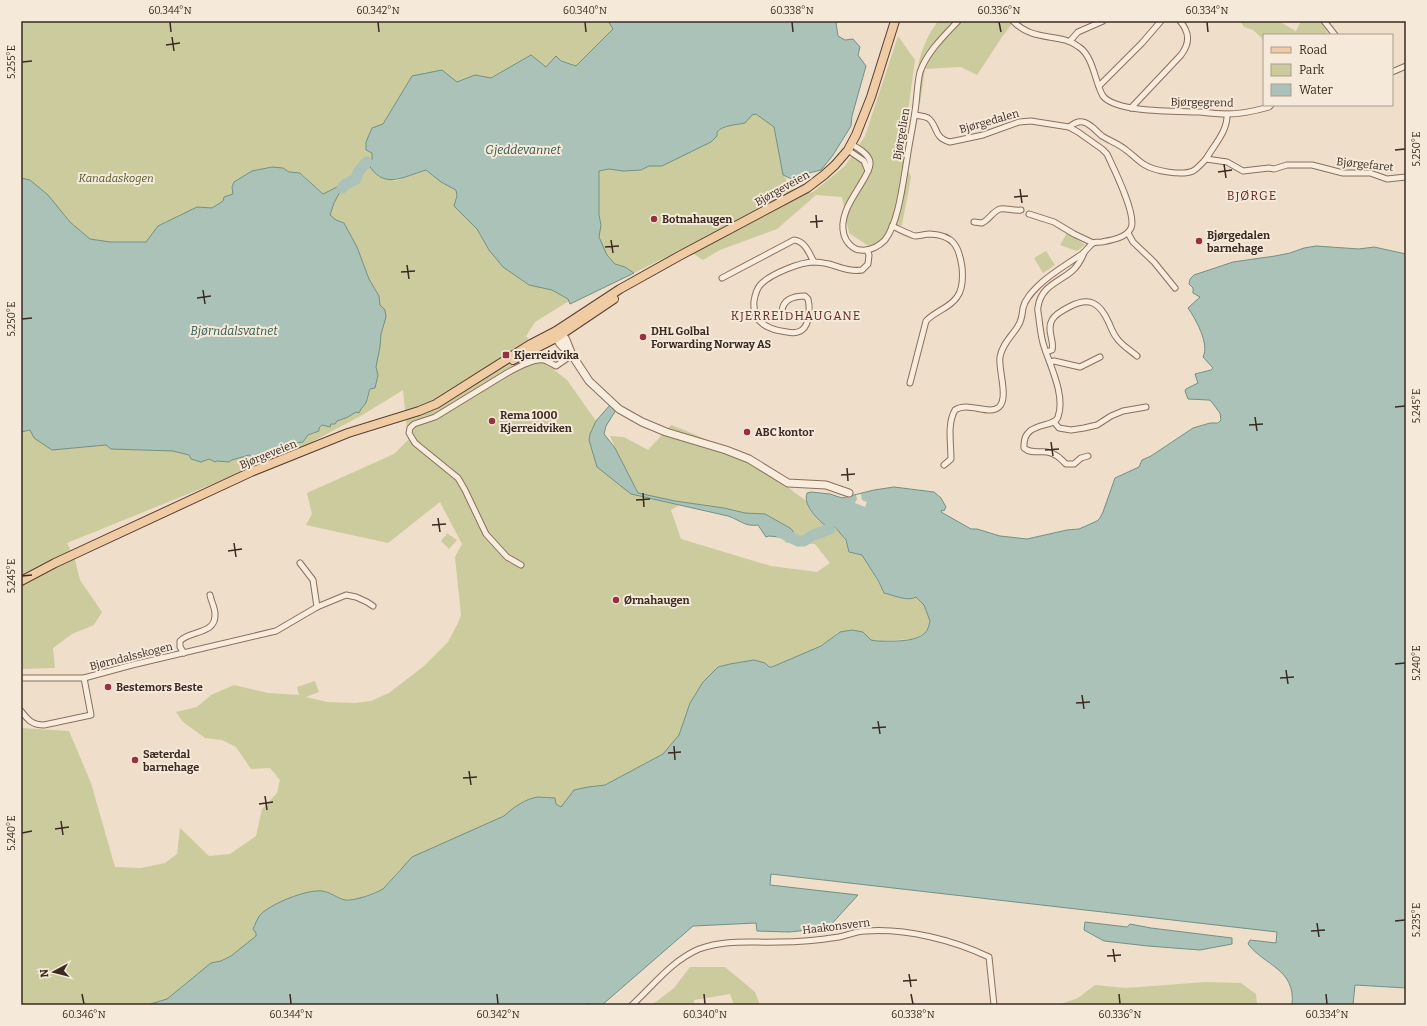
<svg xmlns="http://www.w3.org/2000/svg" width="1427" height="1026" viewBox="0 0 1427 1026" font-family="Bitter,serif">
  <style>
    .green { fill: #cccb9d }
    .water { fill: #aac2b8; stroke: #719184 }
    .pier { fill: #eedeca }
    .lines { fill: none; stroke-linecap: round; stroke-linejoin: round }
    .river { stroke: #aac2b8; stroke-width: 11 }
    .minor-casing { stroke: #8a6f5e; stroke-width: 7 }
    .tertiary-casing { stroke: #8a6f5e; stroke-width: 9 }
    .primary-casing { stroke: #593e32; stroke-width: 10 }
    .minor { stroke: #f8ecdd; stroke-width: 5 }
    .tertiary { stroke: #f8ecdd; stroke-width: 7 }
    .primary { stroke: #efcca4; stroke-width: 8 }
    .ticks { fill: none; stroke: #3b2a21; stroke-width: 1.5 }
    .poi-dot { fill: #983040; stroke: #f5e9d9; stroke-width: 1.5 }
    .labels { text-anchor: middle; stroke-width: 4; stroke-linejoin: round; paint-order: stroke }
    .street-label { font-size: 11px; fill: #3b2a21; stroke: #f5e9d9 }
    .park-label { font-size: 11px; font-style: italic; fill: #525729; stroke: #f5e9d9 }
    .poi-label { font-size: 11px; font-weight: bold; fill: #3b2a21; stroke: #f5e9d9; text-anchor: start }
    .water-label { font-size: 12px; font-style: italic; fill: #315a52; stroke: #f5e9d9 }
    .neighbourhood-label { font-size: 12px; letter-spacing: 1px; fill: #672622; stroke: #f5e9d9 }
    .neatline { fill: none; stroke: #3b2a21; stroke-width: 1.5 }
    .ticks-label { font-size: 10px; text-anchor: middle; fill: #3b2a21 }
  </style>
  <rect width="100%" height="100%" fill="#eedeca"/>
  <!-- green -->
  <g class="green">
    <path d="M21 21H608L613 29 576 66 561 61 546 67 531 55 491 78 475 75 457 82 412 76C399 98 371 136 372 161L367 162 395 181 426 170 441 182 456 190 457 196 454 206 477 229 489 250 503 267 528 285 552 289 568 299 569 301 535 322 526 336 554 370 567 380 596 421 590 434 631 494 679 505 671 510 681 539 771 566 817 572 830 563 815 544 786 543 781 537 789 538 793 531 790 528 765 514 745 513 724 508 675 501 638 493 615 448 610 436 624 437 648 450 671 425C716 442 757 462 794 492 798 495 803 498 806 501 808 504 809 507 810 510 817 520 826 529 838 530L847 543 849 552 862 555 880 585 916 597 924 605 930 621 926 632 914 639 876 641 871 640 863 632H838C821 650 795 659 772 667H769L765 663 718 667 703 682 690 703 679 735 663 754 605 785 588 787 574 790 561 807 556 804 555 798C549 798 544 797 538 797 527 798 512 808 504 816L400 869 383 889 378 891 360 898 345 900 332 894 321 891 306 893 294 896 269 908 260 915 253 929 256 933V936L231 956 221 961 211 963 167 999 147 1005H21V728L69 731 91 783 115 867 141 868 165 863 177 854 180 828 209 856 230 854 256 836 262 809 277 793 280 780 270 768 251 769 236 747 222 740 205 738 183 722 176 712 197 707 211 695 234 685 268 693 299 695 297 687 315 681 319 692 306 697 327 702 355 703 371 701 389 693 424 666 448 642 458 623 461 615 455 557 462 544 440 502 388 543 306 525 312 514 307 493 394 454 408 440 403 390 364 414 299 449 67 543 75 560 80 580 102 612 94 625 72 634 53 648 55 668 21 669V432L30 430 52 450 106 445 111 449 173 451 189 455 201 462 209 459 215 462 217 461 229 462 232 460 249 455 270 454 278 449 303 442 308 435 314 434 322 425 331 424 342 418 348 417 356 412 359 413 361 409 366 403 371 389 375 388 378 376 376 367 380 347 381 334 382 331 385 310 380 305 379 296 369 279 357 247 344 223 336 220 330 215 334 203 341 190 335 188 323 194 301 173 289 172 283 168 233 194 210 211 170 221 158 226 150 238 146 242H110L90 239 70 222 30 180 21 178Z"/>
    <path d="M938 21H1014L1002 37 977 75 961 67 925 69 920 104C911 76 921 44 938 21Z"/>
    <polygon points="1240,21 1278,21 1296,31 1301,21 1320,21 1329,35 1264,35 1264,40 1253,30 1244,27"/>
    <polygon points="898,36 915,60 902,156 911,177 902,225 889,227 876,251 849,233 842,197 816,195 777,229 720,250 703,260 684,248 634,273 625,267 615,264 607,255 599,237 601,225 599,215 598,171 609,169 623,171 641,170 649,166 662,166 719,130 728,126 745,123 752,115 756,114 774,127 783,175 785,177 795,197 813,192 845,166 865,136"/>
    <polygon points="1067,233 1085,245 1077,251 1060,245"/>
    <polygon points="1046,251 1055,265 1043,273 1034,258"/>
    <polygon points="447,533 457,540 449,549 441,541 445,536 447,537 446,535"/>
    <polygon points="690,967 725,967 755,992 760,1005 734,1005 730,994 694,1000 694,1005 652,1005 674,988"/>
    <polygon points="1206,982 1241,983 1256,994 1257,1005 1058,1005 1078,998 1095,985 1126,988"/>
  </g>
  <!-- water -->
  <g class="water">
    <path d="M608 21H840L836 23 838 36 845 40 853 39 860 47 858 55 866 66 852 116 851 126 833 155 821 170 809 173 800 183 783 175 774 127 756 114 752 115 745 123C736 125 723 125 717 132V136L711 142 662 166H649L641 170 623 171 609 169 599 171V215L601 225 599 237 607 255 615 264 625 267 634 273 570 304 568 299 552 290 529 285 503 267 489 250 477 229 454 206 457 196 456 190 441 182 426 170C402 177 383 191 367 162L372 160V153L366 150V142L372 128 383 124 412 76 442 70 457 82 475 75 491 78 531 55 546 67 556 56 561 61 576 66 613 29Z"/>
    <polygon points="272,167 283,168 289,172 300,173 323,194 339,186 342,188 334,203 330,215 336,220 344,223 357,247 369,279 379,296 380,305 385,310 386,317 381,334 380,347 376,367 378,375 375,388 370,389 366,403 361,409 359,413 356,412 348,417 337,421 335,424 331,424 330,427 322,425 319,428 319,431 308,435 303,442 296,443 289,446 289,451 284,451 283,448 278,449 270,454 257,455 254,458 249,455 232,460 229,462 217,461 215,462 209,459 201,462 191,459 189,455 173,451 111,449 106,445 52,450 34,438 30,430 21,432 21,178 30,180 48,195 70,222 90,239 110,242 146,242 158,226 197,207 212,208 223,201 224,197 233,194 232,187 234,182 252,171"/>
    <path d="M1316 246 1359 249 1374 247 1406 254V988L1355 985 1353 1005H1292C1296 969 1265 966 1248 944L1250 940 1276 943 1277 932 771 874 770 885 858 895 828 928 789 932 757 931 756 923 693 926 602 1005H590L588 1003 586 1005H147L167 999 211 963 221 961 231 956 256 936V933L253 929C255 925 257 919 260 915 270 904 307 889 322 891 330 892 337 898 345 900 355 901 374 894 383 889L412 857 504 816C512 808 527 798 538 797 544 797 549 798 555 798L556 804 561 807 574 790 588 787 605 785 663 754 679 735 690 703 703 682 718 667 730 664 754 660 765 663 769 667H772L821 646 840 632 852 630 863 632 871 640 876 641C889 641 915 643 925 633 928 630 929 625 930 621L924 605 916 597C908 602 893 595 884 593L879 582 862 555 849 552 846 540 834 526 830 529C821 523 802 506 807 493L811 492 830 494 842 498 874 490 894 487 934 492 941 498 946 507 944 511 942 510 941 512 971 529H977L1000 536 1027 539 1067 530 1079 529 1097 521 1100 518 1103 512 1115 478 1139 467 1142 460 1151 456 1193 428 1210 423H1218L1221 420 1220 413 1211 401 1209 400 1188 399 1185 391 1186 389 1198 383 1195 374 1211 370 1213 368 1203 357C1210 344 1195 318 1188 308L1200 297 1193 293V288L1189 284 1190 279 1194 275 1233 262 1275 256 1290 253 1304 248Z"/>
    <path d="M610 405 616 410 606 426 604 434 615 448 638 493 675 501 724 508 745 513 765 514 790 528 793 531V534L789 538 769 536 766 537 758 525C745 527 740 520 728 516L631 494 597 467 589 440 590 434 596 421Z"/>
    <polygon points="1085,922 1127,927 1130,924 1151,928 1232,938 1232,944 1200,950 1148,946 1104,941 1084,930"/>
  </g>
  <!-- pier -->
  <polygon class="pier" points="861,494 862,500 867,502 865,507 855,503 857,499 856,495"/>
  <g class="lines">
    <!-- river -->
    <g class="river">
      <polyline points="342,188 346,184 356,179 358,172 367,162"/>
      <polyline points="778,531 798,541 804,541 813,535 830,529"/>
    </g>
    <!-- minor casing -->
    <g class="minor-casing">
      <g id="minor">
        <path d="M1013 21C1034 43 1060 32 1079 47 1091 55 1094 74 1099 87 1100 90 1101 93 1103 96 1116 113 1178 111 1200 112 1209 113 1218 114 1227 114 1242 114 1255 111 1269 107L1271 105"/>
        <polyline points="1324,21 1335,35"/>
        <polyline points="1070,41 1078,32 1103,21"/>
        <polyline points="1392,72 1406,66"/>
        <polyline points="1099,86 1142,43 1161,21"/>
        <path d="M1131 108 1181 55C1190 43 1190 33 1180 21"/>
        <path d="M915 115C919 116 924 116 928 118 938 125 933 138 950 142L983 135 1019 122 1031 121 1069 127 1078 132 1102 149 1107 154C1114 169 1137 215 1131 228 1126 238 1112 240 1102 242 1099 242 1095 242 1093 243 1089 246 1086 251 1082 254 1068 264 1051 273 1038 286 1032 292 1025 299 1023 308 1022 315 1022 320 1018 326 1012 336 1002 344 1000 357 998 369 1009 398 999 407 989 416 968 401 955 410 947 424 951 443 951 459L944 465"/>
        <path d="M1069 127C1073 124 1077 121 1083 122 1090 123 1096 131 1102 136 1110 141 1119 144 1126 150 1133 155 1138 161 1145 165 1155 171 1182 176 1193 171 1198 168 1202 163 1206 159L1227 162 1243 171 1269 168 1274 169 1287 165H1312L1343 173H1370L1387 179 1406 177"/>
        <path d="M851 144C858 148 869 154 870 162 871 167 867 173 865 177 856 194 838 214 844 235 846 242 853 250 861 250 870 251 879 246 885 240 899 222 903 181 907 159 909 143 913 127 915 111 917 99 917 84 920 72 927 52 944 36 958 21"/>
        <polyline points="848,150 864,161 868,171"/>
        <path d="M1206 159C1214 145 1228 131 1227 114"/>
        <polyline points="1029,214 1054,222 1074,234 1093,243"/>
        <path d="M974 222 982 223C989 220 993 211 1000 209 1007 208 1014 211 1021 210"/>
        <path d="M892 226C899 229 908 234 915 236 920 236 925 234 930 234 954 235 959 247 962 267 963 277 963 289 957 297 950 308 935 311 926 321L910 383"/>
        <polyline points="1128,233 1133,242 1154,262 1175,288"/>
        <path d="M1084 253C1081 260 1078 266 1072 271 1059 282 1041 286 1038 307 1037 311 1039 316 1039 319 1040 327 1041 336 1043 343 1049 364 1066 395 1058 417 1054 429 1022 420 1024 448 1031 454 1039 451 1047 452 1055 453 1060 458 1066 464H1074L1081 458 1088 456"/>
        <path d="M722 278 794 240C805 241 809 253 814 262"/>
        <path d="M782 310C784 298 795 296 805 296L808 299C810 307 810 324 802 330 798 333 792 333 787 332 769 330 752 323 754 301 755 295 757 288 761 284 771 274 800 262 814 262 819 262 824 263 829 264 840 267 850 272 862 270L868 264 869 255 867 250"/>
        <path d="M1046 352 1052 350C1055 342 1046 330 1052 320 1055 314 1063 310 1069 307 1090 296 1100 303 1109 323 1111 328 1113 333 1116 337 1121 345 1130 350 1137 356"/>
        <polyline points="1050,362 1054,361 1080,367 1100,357"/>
        <polyline points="1054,422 1059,428 1071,430 1084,428 1097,425 1111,416 1123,411 1146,407"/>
        <polyline points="300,563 313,580 317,607"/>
        <path d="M521 565 507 557 486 534 465 490 458 478 415 443 409 433 410 428 414 424 435 417 507 373C516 368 535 358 544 360 548 361 552 364 556 366L572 355"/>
        <path d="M184 653 180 647V641C190 630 216 635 215 614 215 608 211 601 210 595"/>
        <polyline points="21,678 84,678 132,665 276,631 317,607 346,595 356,597 367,602 373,606"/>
        <path d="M21 711C28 720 32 725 44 725L91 715 84 678"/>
        <path d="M632 1005C653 986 671 961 699 949 726 939 751 943 779 942 799 942 820 940 839 937 848 935 857 931 866 931 906 928 953 940 989 957L994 1005"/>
      </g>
    </g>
    <!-- tertiary casing -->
    <g class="tertiary-casing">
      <path id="tertiary" d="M572 355C563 347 556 343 556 331L562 334 566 340 572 355 589 381 619 409 642 422 666 432 726 450 749 459 788 483 826 485 849 493"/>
    </g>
    <!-- primary casing -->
    <g class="primary-casing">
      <g id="primary">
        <polyline points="513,360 556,338 614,299"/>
        <polyline points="21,581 55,563 251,472 348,433 419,411 436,404 531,344 556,331 620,289 681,255 807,188 824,175 835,165 848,150 856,135 871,97 895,21"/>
      </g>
    </g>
    <!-- minor -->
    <use href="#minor" class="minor"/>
    <!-- tertiary -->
    <use href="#tertiary" class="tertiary"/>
    <!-- primary -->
    <use href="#primary" class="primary"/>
  </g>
  <!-- ticks -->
  <path class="ticks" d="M170 22 171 32M378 22 379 32M585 22 586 32M792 22 793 32M999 22 1001 32M1207 22 1208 32M172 37 174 51M166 45 180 43M22 62 32 61M1395 150 1405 149M1224 164 1226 178M1218 172 1232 170M1020 189 1022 203M1014 197 1028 196M816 215 817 228M810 222 823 221M611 240 613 253M605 247 619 246M407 265 409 279M401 272 415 271M203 290 205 304M197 298 211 296M22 319 32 318M1395 407 1405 406M1255 417 1257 431M1249 425 1263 424M1051 442 1053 456M1045 450 1059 449M847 468 848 481M841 475 855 474M643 493 644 507M636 500 650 499M438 518 440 532M432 525 446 524M234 543 236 557M228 551 242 549M22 576 32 575M1395 664 1405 663M1286 670 1288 684M1280 678 1294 677M1082 695 1084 709M1076 703 1090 702M878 721 880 734M872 728 886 727M674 746 675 760M668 753 681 752M469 771 471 785M463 778 477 777M265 796 267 810M259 804 273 802M61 821 63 835M55 829 69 827M22 833 32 831M1395 921 1405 920M1317 923 1319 937M1311 931 1325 930M1113 949 1115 962M1107 956 1121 955M909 974 911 987M903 981 917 980M82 994 84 1004M290 994 291 1004M497 994 498 1004M704 994 705 1004M911 994 913 1004M1119 994 1120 1004M1326 994 1327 1004"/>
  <!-- markers -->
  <g class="poi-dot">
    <circle cx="654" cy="219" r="4"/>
    <circle cx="1199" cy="241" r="4"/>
    <circle cx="643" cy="337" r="4"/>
    <rect x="502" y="351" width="8" height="8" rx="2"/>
    <circle cx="492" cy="421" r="4"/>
    <circle cx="747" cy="432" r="4"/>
    <circle cx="616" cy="600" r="4"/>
    <circle cx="108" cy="687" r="4"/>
    <circle cx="135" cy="760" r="4"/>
  </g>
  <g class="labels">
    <!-- street labels -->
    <g class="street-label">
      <text transform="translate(1202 102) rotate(1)" y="4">Bjørgegrend</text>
      <text transform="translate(989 121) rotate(-16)" y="4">Bjørgedalen</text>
      <text transform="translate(901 134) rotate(-80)" y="4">Bjørgelien</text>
      <text transform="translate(1365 164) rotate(6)" y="4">Bjørgefaret</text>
      <text transform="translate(782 188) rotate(-29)" y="4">Bjørgeveien</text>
      <text transform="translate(268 454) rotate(-22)" y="4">Bjørgeveien</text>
      <text transform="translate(131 656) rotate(-14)" y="4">Bjørndalsskogen</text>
      <text transform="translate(836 926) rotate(-7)" y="4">Haakonsvern</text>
    </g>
    <!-- park labels -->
    <g class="park-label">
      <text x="116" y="182">Kanadaskogen</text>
    </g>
    <!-- poi labels -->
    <g class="poi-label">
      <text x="662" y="223">Botnahaugen</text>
      <text x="1207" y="239">Bjørgedalen<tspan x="1207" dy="13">barnehage</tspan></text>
      <text x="651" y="335">DHL Golbal<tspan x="651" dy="13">Forwarding Norway AS</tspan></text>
      <text x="514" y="359">Kjerreidvika</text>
      <text x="500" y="419">Rema 1000<tspan x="500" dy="13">Kjerreidviken</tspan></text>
      <text x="755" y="436">ABC kontor</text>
      <text x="624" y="604">Ørnahaugen</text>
      <text x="116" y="691">Bestemors Beste</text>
      <text x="143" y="758">Sæterdal<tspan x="143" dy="13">barnehage</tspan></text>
    </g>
    <!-- water labels -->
    <g class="water-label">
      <text x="523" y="154">Gjeddevannet</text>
      <text x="234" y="335">Bjørndalsvatnet</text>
    </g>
    <!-- neighbourhood labels -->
    <g class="neighbourhood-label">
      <text x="1252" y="200">BJØRGE</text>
      <text x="796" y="320">KJERREIDHAUGANE</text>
    </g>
  </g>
  <!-- border -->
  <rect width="1427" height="1026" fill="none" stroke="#f5e9d9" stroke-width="44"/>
  <!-- legend -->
  <rect x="1263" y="34" width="130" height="72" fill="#f5e9d9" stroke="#ab9d8f"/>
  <rect x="1271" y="47" width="20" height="6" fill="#efcca4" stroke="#ab9d8f"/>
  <text x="1299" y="54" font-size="12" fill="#3b2a21">Road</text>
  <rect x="1271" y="64" width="20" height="12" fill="#cccb9d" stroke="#ab9d8f"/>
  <text x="1299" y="74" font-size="12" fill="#3b2a21">Park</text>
  <rect x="1271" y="84" width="20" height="12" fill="#aac2b8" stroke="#ab9d8f"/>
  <text x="1299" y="94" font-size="12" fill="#3b2a21">Water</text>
  <!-- north arrow -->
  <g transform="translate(54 972) rotate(263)" stroke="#f5e9d9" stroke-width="3" paint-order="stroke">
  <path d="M0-3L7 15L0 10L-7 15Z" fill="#3b2a21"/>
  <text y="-6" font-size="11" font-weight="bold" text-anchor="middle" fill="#3b2a21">N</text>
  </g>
  <rect x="22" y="22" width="1383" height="982" class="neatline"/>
  <g class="ticks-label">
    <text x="170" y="14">60.344°N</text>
    <text x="378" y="14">60.342°N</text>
    <text x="585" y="14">60.340°N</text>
    <text x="792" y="14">60.338°N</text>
    <text x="999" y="14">60.336°N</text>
    <text x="1207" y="14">60.334°N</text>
    <text transform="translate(11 62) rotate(-90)" y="4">5.255°E</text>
    <text transform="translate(1416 149) rotate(-90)" y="4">5.250°E</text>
    <text transform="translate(11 319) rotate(-90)" y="4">5.250°E</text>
    <text transform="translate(1416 406) rotate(-90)" y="4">5.245°E</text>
    <text transform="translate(11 576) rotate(-90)" y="4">5.245°E</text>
    <text transform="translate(1416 663) rotate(-90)" y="4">5.240°E</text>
    <text transform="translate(11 833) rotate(-90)" y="4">5.240°E</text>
    <text transform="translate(1416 920) rotate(-90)" y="4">5.235°E</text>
    <text x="84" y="1018">60.346°N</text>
    <text x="291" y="1018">60.344°N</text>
    <text x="498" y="1018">60.342°N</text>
    <text x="705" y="1018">60.340°N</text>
    <text x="913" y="1018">60.338°N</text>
    <text x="1120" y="1018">60.336°N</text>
    <text x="1327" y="1018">60.334°N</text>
  </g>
</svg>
